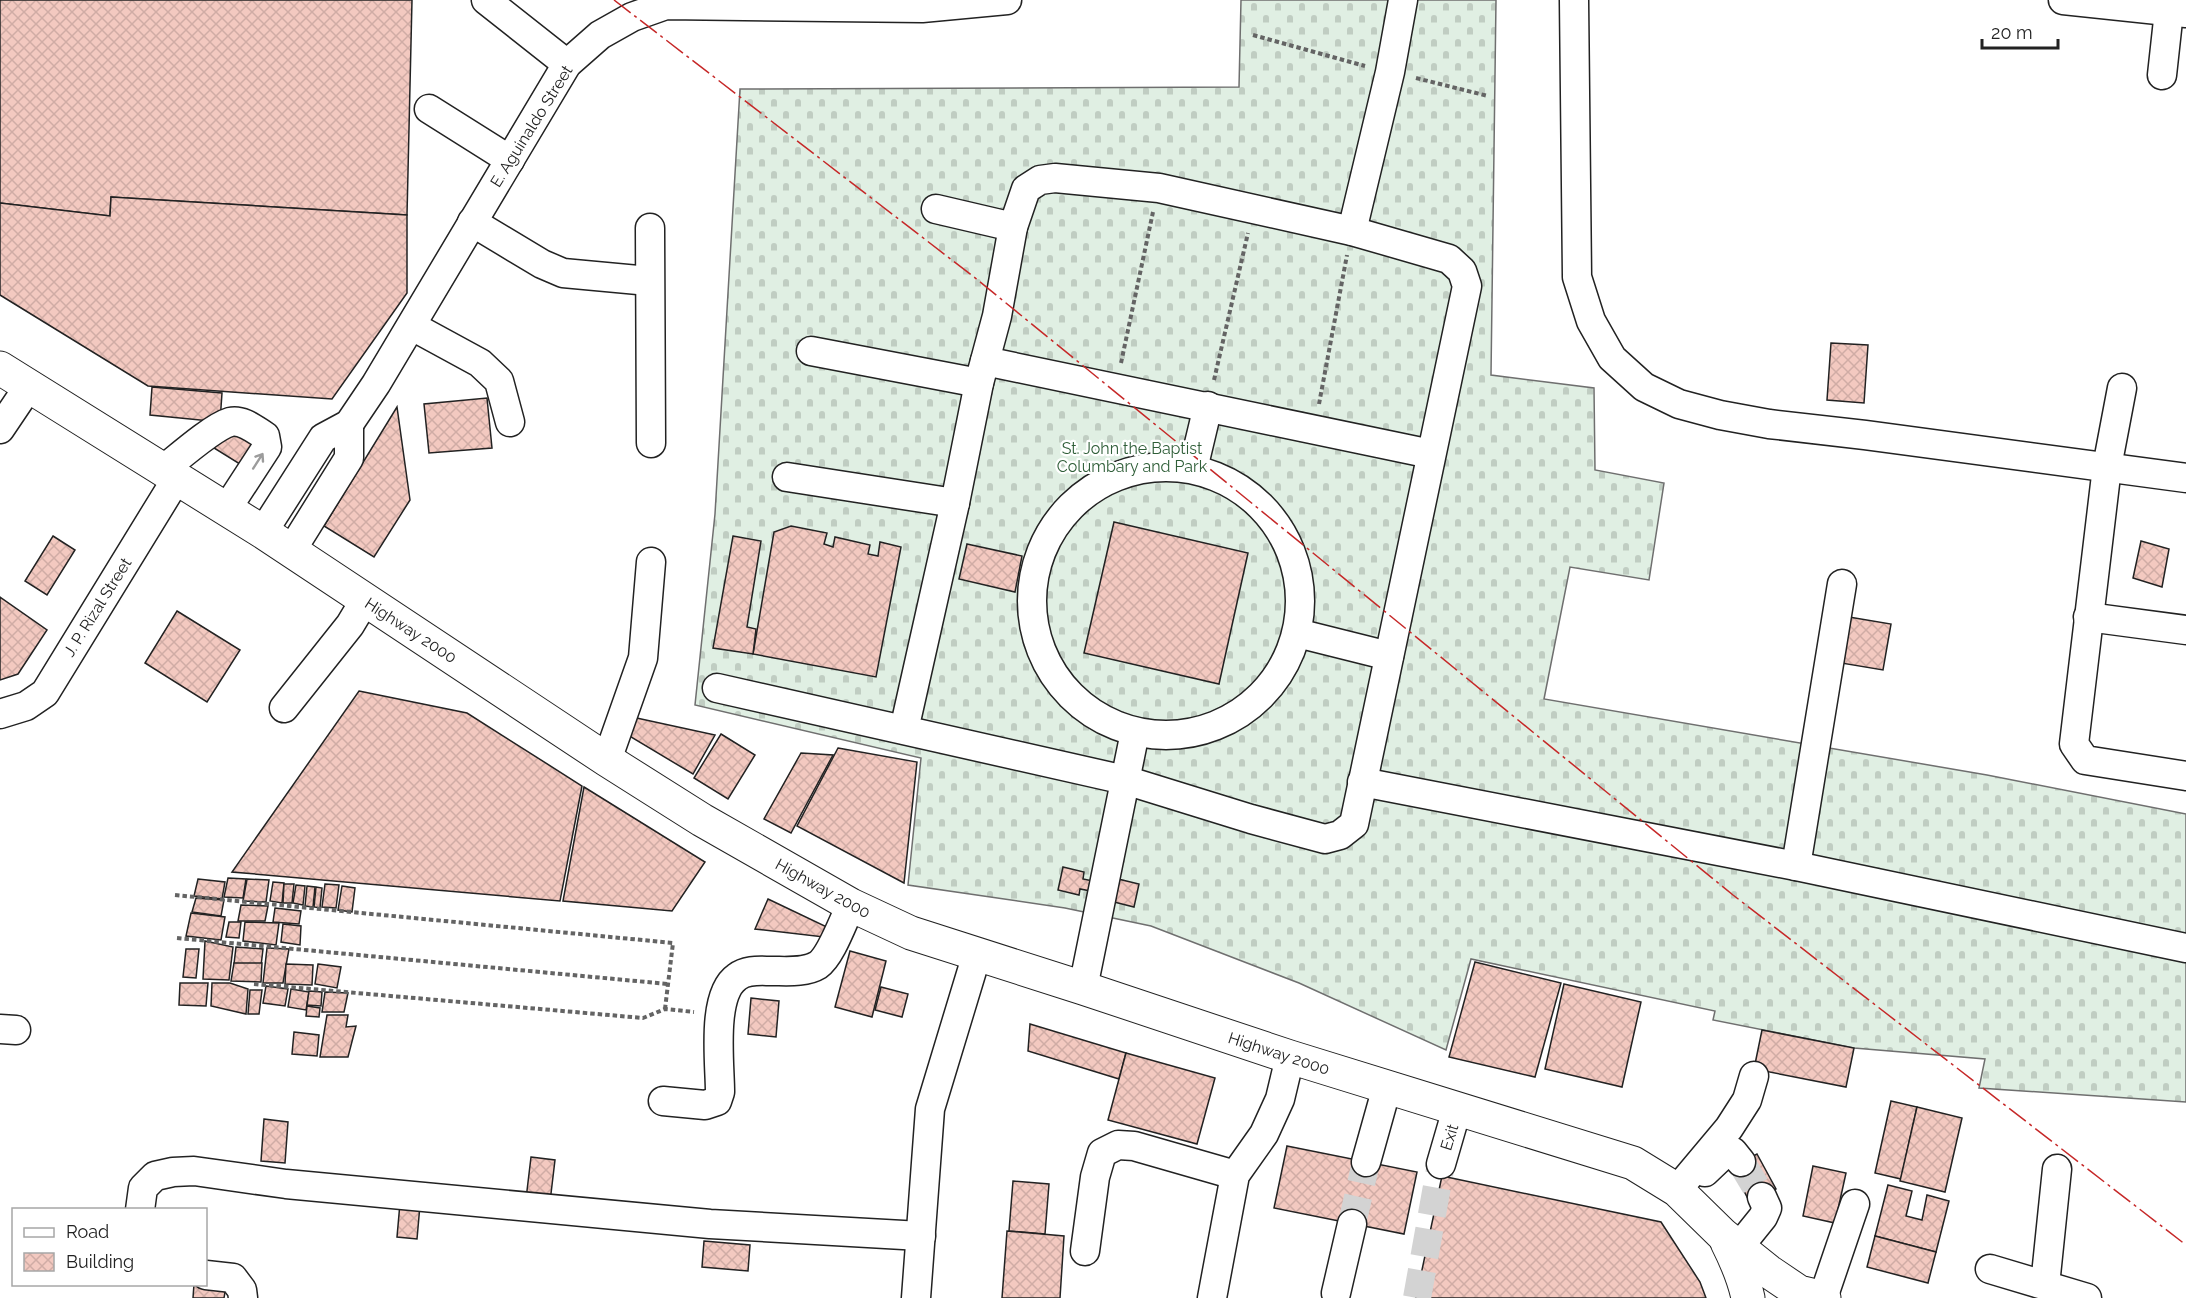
<svg xmlns="http://www.w3.org/2000/svg" width="2186" height="1298" viewBox="0 0 2186 1298" font-family="Raleway,sans-serif">
  <style>
    .cemetery { fill: url(#cemetery-stones); stroke: #6f6f6f; stroke-width: 1.5 }
    .building { fill: url(#building-cross-hatch); stroke: #222; stroke-width: 1.5 }
    .lines { fill: none; stroke-linecap: round; stroke-linejoin: round }
    .minor-tunnel { stroke: #d3d3d3; stroke-width: 28; stroke-dasharray: 28 14; stroke-linecap: butt }
    .minor-casing { stroke: #222; stroke-width: 31 }
    .major-casing { stroke: #222; stroke-width: 35 }
    .path { stroke: #646464; stroke-width: 4; stroke-dasharray: 4.5 3; stroke-linecap: butt }
    .minor { stroke: #fff; stroke-width: 28 }
    .major { stroke: #fff; stroke-width: 33 }
    .power { stroke: #c62828; stroke-width: 1.5; stroke-dasharray: 21 4.5 3 4.5; stroke-linecap: butt }
    .oneway { stroke: #9c9c9c }
    .labels { text-anchor: middle; stroke-width: 4.5; stroke-linejoin: round; paint-order: stroke }
    .street-label { font-size: 16px; fill: #222; stroke: #fff }
    .park-label { font-size: 16px; fill: #2f5e38; stroke: #fff }
  </style>
  <defs>
    <pattern id="cemetery-stones" width="16" height="16" patternUnits="userSpaceOnUse" patternTransform="scale(1.5)"><rect width="16" height="16" fill="#e0efe3"/><path d="M2 7V4a2 2 0 0 1 4 0v3zM10 15v-3a2 2 0 0 1 4 0v3z" fill="#c0cdc2"/></pattern>
    <pattern id="building-cross-hatch" width="8" height="8" patternUnits="userSpaceOnUse" patternTransform="scale(1.5)"><rect width="8" height="8" fill="#f3c9c0"/><path d="M0 0l8 8M0 8l8-8" fill="none" stroke="#d0aca5"/></pattern>
  </defs>
  <rect width="100%" height="100%" fill="#fff"/>
  <!-- cemetery -->
  <polygon class="cemetery" points="1241,0 1496,0 1491,375 1594,388 1595,470 1664,483 1649,580 1570,567 1544,699 1987,775 2186,814 2186,1102 1979,1088 1985,1059 1854,1048 1713,1020 1715,1011 1471,959 1446,1050 1299,983 1151,926 1065,908 908,885 921,758 695,705 715,514 740,89 1239,87"/>
  <!-- building -->
  <g class="building">
    <polygon points="0,0 412,0 407,215 111,197 110,216 0,203"/>
    <polygon points="111,197 407,215 407,293 332,399 148,386 0,295 0,203 110,216"/>
    <polygon points="1831,343 1868,345 1864,403 1827,400"/>
    <polygon points="152,387 222,393 220,422 150,415"/>
    <polygon points="487,398 492,448 429,453 424,404"/>
    <polygon points="397,407 410,500 374,557 324,526"/>
    <polygon points="227,426 256,444 243,466 214,448"/>
    <polygon points="1114,522 1248,553 1219,684 1084,653"/>
    <polygon points="791,526 827,533 824,544 833,547 835,537 870,545 868,554 878,556 880,542 901,547 876,677 753,654 774,532"/>
    <polygon points="53,536 75,550 47,595 25,581"/>
    <polygon points="733,536 761,541 747,627 756,629 753,654 713,648"/>
    <polygon points="2141,541 2169,549 2162,587 2133,578"/>
    <polygon points="967,544 1022,556 1015,592 959,579"/>
    <polygon points="0,597 47,630 18,674 0,680"/>
    <polygon points="177,611 240,650 207,702 145,663"/>
    <polygon points="1849,617 1891,624 1883,670 1841,663"/>
    <polygon points="359,691 467,713 582,786 560,901 232,872"/>
    <polygon points="632,717 715,735 693,774 626,734"/>
    <polygon points="721,734 755,755 728,799 694,778"/>
    <polygon points="838,748 917,762 904,883 797,826"/>
    <polygon points="801,753 833,755 791,833 764,819"/>
    <polygon points="584,787 705,862 672,911 563,901"/>
    <polygon points="1063,867 1084,872 1083,879 1117,886 1118,879 1139,884 1134,907 1114,902 1116,896 1080,889 1079,895 1058,890"/>
    <polygon points="228,878 246,879 243,898 224,897"/>
    <polygon points="198,879 225,882 222,899 194,896"/>
    <polygon points="247,879 269,880 266,902 243,901"/>
    <polygon points="273,882 284,883 282,903 270,901"/>
    <polygon points="284,884 294,884 292,903 283,903"/>
    <polygon points="325,884 339,885 336,908 322,907"/>
    <polygon points="296,885 305,886 303,905 293,903"/>
    <polygon points="307,886 315,887 313,907 305,906"/>
    <polygon points="342,886 355,888 352,912 338,910"/>
    <polygon points="316,887 322,888 320,908 314,907"/>
    <polygon points="196,898 224,900 221,916 192,912"/>
    <polygon points="768,899 829,928 824,937 755,929"/>
    <polygon points="241,905 268,906 265,921 238,921"/>
    <polygon points="275,908 301,911 299,924 273,922"/>
    <polygon points="191,913 225,917 221,940 186,936"/>
    <polygon points="229,922 241,922 239,938 226,937"/>
    <polygon points="245,922 279,923 276,945 243,941"/>
    <polygon points="283,924 301,926 300,945 281,942"/>
    <polygon points="205,941 233,947 229,980 203,979"/>
    <polygon points="236,947 263,949 261,966 234,964"/>
    <polygon points="267,948 289,949 283,983 263,983"/>
    <polygon points="186,949 199,949 196,978 183,977"/>
    <polygon points="850,951 886,961 872,1017 835,1007"/>
    <polygon points="1475,962 1561,983 1535,1077 1449,1057"/>
    <polygon points="234,963 262,963 261,982 231,981"/>
    <polygon points="286,964 313,965 312,985 285,984"/>
    <polygon points="318,964 341,967 337,988 315,984"/>
    <polygon points="180,983 208,983 206,1006 179,1005"/>
    <polygon points="212,983 230,983 248,989 246,1014 211,1006"/>
    <polygon points="1564,984 1641,1002 1622,1087 1545,1069"/>
    <polygon points="266,986 288,989 285,1006 263,1003"/>
    <polygon points="881,987 908,994 902,1017 875,1010"/>
    <polygon points="291,989 309,992 306,1010 288,1007"/>
    <polygon points="250,990 262,990 259,1014 248,1014"/>
    <polygon points="309,991 322,992 321,1006 307,1005"/>
    <polygon points="325,992 348,993 344,1012 322,1012"/>
    <polygon points="751,998 779,1001 776,1037 748,1034"/>
    <polygon points="307,1006 320,1008 319,1017 306,1016"/>
    <polygon points="327,1015 348,1015 346,1027 356,1026 348,1057 320,1057"/>
    <polygon points="1030,1024 1126,1053 1119,1079 1028,1051"/>
    <polygon points="1762,1030 1854,1048 1846,1087 1754,1069"/>
    <polygon points="294,1032 319,1035 317,1056 292,1054"/>
    <polygon points="1126,1053 1215,1078 1197,1144 1108,1120"/>
    <polygon points="1891,1101 1917,1107 1901,1179 1875,1173"/>
    <polygon points="1917,1107 1962,1118 1945,1192 1900,1181"/>
    <polygon points="264,1119 288,1122 285,1163 261,1161"/>
    <polygon points="1287,1146 1417,1172 1404,1234 1274,1208"/>
    <polygon points="1757,1154 1776,1189 1750,1203 1732,1167"/>
    <polygon points="531,1157 555,1160 550,1202 526,1199"/>
    <polygon points="1813,1166 1846,1173 1835,1223 1803,1216"/>
    <polygon points="1442,1176 1661,1222 1700,1282 1706,1298 1416,1298"/>
    <polygon points="1013,1181 1049,1184 1045,1234 1009,1231"/>
    <polygon points="1888,1185 1912,1191 1906,1216 1922,1220 1927,1195 1949,1201 1936,1252 1875,1236"/>
    <polygon points="400,1203 420,1205 417,1239 397,1237"/>
    <polygon points="1007,1231 1064,1236 1060,1298 1002,1298"/>
    <polygon points="1875,1236 1936,1252 1928,1283 1867,1267"/>
    <polygon points="704,1241 750,1245 748,1271 702,1267"/>
    <polygon points="194,1284 226,1286 224,1298 193,1298"/>
  </g>
  <g class="lines">
    <!-- minor-tunnel -->
    <g class="minor-tunnel">
      <polyline points="1741,1162 1762,1197"/>
      <polyline points="1352,1224 1366,1162"/>
      <polyline points="1417,1298 1441,1164"/>
    </g>
    <!-- minor casing -->
    <g class="minor-casing">
      <g id="minor">
        <polyline points="486,0 567,64"/>
        <polyline points="1574,0 1577,277 1591,321 1612,358 1644,387 1679,404 1720,415 1769,424 1865,435 2186,478"/>
        <polyline points="2063,0 2186,13"/>
        <polyline points="2162,75 2169,11"/>
        <polyline points="429,109 510,160"/>
        <polyline points="936,209 1013,227"/>
        <polyline points="472,222 542,264 563,273 649,281"/>
        <polyline points="650,228 651,443"/>
        <polyline points="1352,231 1390,72 1403,0"/>
        <polyline points="412,326 480,363 499,381 510,422"/>
        <polyline points="811,351 979,383"/>
        <polyline points="985,361 1431,454"/>
        <polyline points="2122,388 2107,467 2074,744 2085,760 2186,776"/>
        <polyline points="0,429 29,386"/>
        <circle cx="1166" cy="601" r="134"/>
        <path d="M164 469C179 457 213 427 230 422 243 419 255 430 265 436L267 447 226 510"/>
        <polyline points="1193,469 1208,406"/>
        <polyline points="787,477 955,503"/>
        <polyline points="263,532 323,438 349,424 376,384 567,64 600,35 632,17 666,5 922,8 1007,0"/>
        <polyline points="291,551 349,458 349,424"/>
        <polyline points="2088,617 2186,630"/>
        <polyline points="1297,633 1389,656"/>
        <polyline points="717,688 1125,780 1251,819 1325,839 1340,835 1354,824 1467,286 1462,271 1449,259 1352,231 1159,188 1055,178 1040,180 1026,189 1013,227 997,316 979,383 955,503 904,730"/>
        <polyline points="284,708 350,625 365,600"/>
        <polyline points="0,714 26,706 45,693 177,478"/>
        <polyline points="607,760 643,658 651,562"/>
        <polyline points="1362,782 1796,866 2186,948"/>
        <polyline points="1796,866 1842,584"/>
        <polyline points="1083,988 1135,732"/>
        <polyline points="0,1029 16,1030"/>
        <path d="M663 1101 705 1105 717 1101 720 1092C720 1063 711 995 737 977 747 969 761 971 772 971 786 971 805 973 818 965 831 956 843 921 851 905"/>
        <polyline points="1366,1162 1387,1087"/>
        <polyline points="1441,1164 1457,1109"/>
        <polyline points="1705,1172 1725,1153 1733,1152 1741,1162"/>
        <polyline points="1677,1190 1729,1128 1747,1100 1754,1076"/>
        <polyline points="140,1210 143,1188 155,1176 173,1172 194,1171 286,1184 710,1224 921,1236"/>
        <polyline points="1738,1248 1763,1217 1767,1208 1762,1197"/>
        <polyline points="1085,1251 1095,1177 1102,1153 1118,1145 1134,1146 1235,1175"/>
        <polyline points="1990,1269 2087,1298"/>
        <polyline points="206,1275 233,1278 242,1290 243,1298"/>
        <polyline points="2045,1285 2057,1169"/>
        <polyline points="1336,1293 1352,1224"/>
        <polyline points="916,1298 930,1109 977,954"/>
        <polyline points="1212,1298 1235,1175 1264,1134 1280,1099 1290,1057"/>
        <polyline points="1823,1298 1855,1204"/>
      </g>
    </g>
    <!-- major casing -->
    <g class="major-casing">
      <g id="major">
        <polyline points="0,368 263,532 607,760 702,820 851,905 911,933 1083,988 1290,1057 1633,1163 1677,1190 1723,1235 1768,1271 1799,1292 1824,1298"/>
        <path d="M1727 1242C1736 1260 1744 1278 1748 1298"/>
      </g>
    </g>
    <!-- path -->
    <g class="path">
      <polyline points="1253,35 1365,66"/>
      <polyline points="1416,78 1488,96"/>
      <polyline points="1121,363 1153,212"/>
      <polyline points="1214,380 1248,233"/>
      <polyline points="1319,404 1347,255"/>
      <polyline points="175,895 673,943 665,1009"/>
      <polyline points="177,938 668,984"/>
      <polyline points="254,984 643,1018 665,1009 694,1012"/>
    </g>
    <!-- minor -->
    <use href="#minor" class="minor"/>
    <!-- major -->
    <use href="#major" class="major"/>
    <!-- power -->
    <polyline class="power" points="614,0 974,277 1733,895 2186,1245"/>
  </g>
  <!-- one-way arrows -->
  <defs><path id="oneway-shaft" d="M-6 0H5M1.5-3L5.5 0L1.5 3" fill="none" stroke-width="1.6" stroke-linecap="round" stroke-linejoin="round" transform="scale(1.5)"/></defs>
  <use class="oneway" href="#oneway-shaft" transform="translate(258 461) rotate(-57)"/>
  <g class="labels">
    <!-- street labels -->
    <g class="street-label">
      <text transform="translate(531 126) rotate(-58)" y="6">E. Aguinaldo Street</text>
      <text transform="translate(97 607) rotate(-58)" y="6">J. P. Rizal Street</text>
      <text transform="translate(411 630) rotate(33)" y="6">Highway 2000</text>
      <text transform="translate(823 888) rotate(29)" y="6">Highway 2000</text>
      <text transform="translate(1279 1053) rotate(18)" y="6">Highway 2000</text>
      <text transform="translate(1449 1137) rotate(-73)" y="6">Exit</text>
    </g>
    <!-- park labels -->
    <g class="park-label">
      <text x="1132" y="454">St. John the Baptist<tspan x="1132" dy="18">Columbary and Park</tspan></text>
    </g>
  </g>
  <!-- legend -->
  <rect x="12" y="1208" width="195" height="78" fill="#ffffff" stroke="#a7a7a7" stroke-width="1.5"/>
  <rect x="24" y="1228" width="30" height="9" fill="#ffffff" stroke="#a7a7a7" stroke-width="1.5"/>
  <text x="66" y="1238" font-size="18" fill="#222222">Road</text>
  <rect x="24" y="1253" width="30" height="18" fill="url(#building-cross-hatch)" stroke="#a7a7a7" stroke-width="1.5"/>
  <text x="66" y="1268" font-size="18" fill="#222222">Building</text>
  <!-- scale -->
  <path d="M1982 39v9h76v-9" fill="none" stroke="#222222" stroke-width="3"/>
  <text x="1991" y="39" font-size="18" fill="#222222" stroke="#ffffff" stroke-width="4.5" paint-order="stroke">20 m</text>
</svg>
